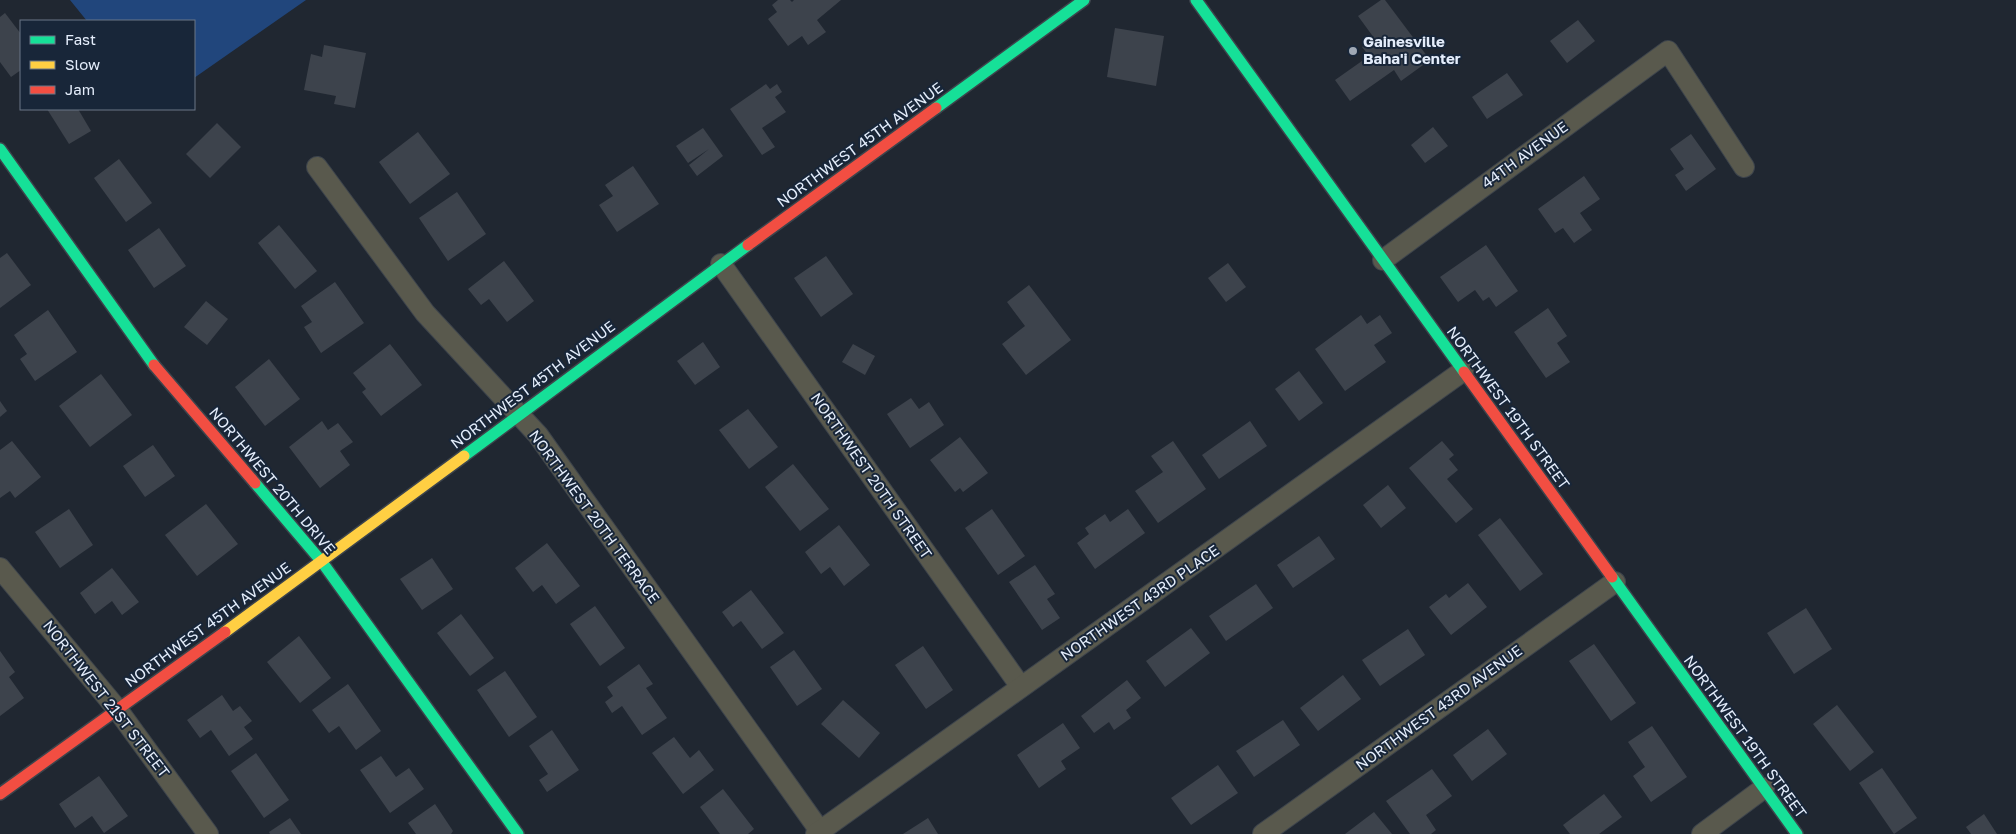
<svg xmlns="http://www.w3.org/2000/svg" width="2016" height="834" viewBox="0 0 2016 834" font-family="'Golos Text',sans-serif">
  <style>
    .water { fill: #21467c }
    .building { fill: #3d434c }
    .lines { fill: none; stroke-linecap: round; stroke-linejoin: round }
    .street-casing { stroke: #3d444c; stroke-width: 22 }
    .fast-casing { stroke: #3d444c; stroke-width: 14 }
    .slow-casing { stroke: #3d444c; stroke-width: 14 }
    .jam-casing { stroke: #3d444c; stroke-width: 14 }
    .street { stroke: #59594d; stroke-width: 20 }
    .fast { stroke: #16e098; stroke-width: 11 }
    .slow { stroke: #ffcf43; stroke-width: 11 }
    .jam { stroke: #f24e42; stroke-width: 11 }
    .poi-dot { fill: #9fa8b4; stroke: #182639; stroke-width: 2 }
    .labels { text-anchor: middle; stroke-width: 4; stroke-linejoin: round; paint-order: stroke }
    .poi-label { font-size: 15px; font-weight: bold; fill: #e4edfb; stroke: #182639; text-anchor: start }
    .street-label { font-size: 15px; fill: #e4edfb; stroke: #182639 }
  </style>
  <rect width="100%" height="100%" fill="#202731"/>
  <!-- water -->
  <polygon class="water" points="70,0 306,0 194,78 194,21 87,21"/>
  <!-- building -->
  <g class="building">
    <polygon points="778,0 790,0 792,2 794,0 841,0 817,20 826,32 808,45 802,36 788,46 768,19 777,12 772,5"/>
    <polygon points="1381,0 1385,0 1430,60 1401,81 1394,70 1350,101 1335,80 1369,56 1362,47 1372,40 1375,44 1377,42 1358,16"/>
    <polygon points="5,13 21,34 21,70 11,77 0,62 0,17"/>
    <polygon points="1578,20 1595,41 1567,63 1550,41"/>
    <polygon points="1115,28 1164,36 1156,86 1107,77"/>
    <polygon points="324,45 366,53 355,108 334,104 336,96 304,90 311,54 322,57"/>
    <polygon points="1507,73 1523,95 1487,119 1472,97"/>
    <polygon points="766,84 770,89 777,84 782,92 775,97 786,112 762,128 775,147 762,155 730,109"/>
    <polygon points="47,109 78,109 91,131 69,144"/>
    <polygon points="217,123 241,147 210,178 186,154"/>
    <polygon points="1433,127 1448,146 1425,163 1411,145"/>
    <polygon points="703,128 723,156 697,176 689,165 709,149 688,163 676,146"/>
    <polygon points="418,132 450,174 410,204 379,162"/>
    <polygon points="1691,134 1716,169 1686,191 1675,175 1684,169 1670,149"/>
    <polygon points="119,159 152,203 126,222 94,178"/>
    <polygon points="633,166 659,204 617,232 599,205 613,196 605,185"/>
    <polygon points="1584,176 1600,199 1580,213 1592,230 1574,243 1563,228 1555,233 1538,209"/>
    <polygon points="457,192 486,234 448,261 419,218"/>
    <polygon points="279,225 317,271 295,289 258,243"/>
    <polygon points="159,228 186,266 154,288 128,250"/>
    <polygon points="1486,245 1518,291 1496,307 1489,297 1483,301 1475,290 1458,302 1440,277"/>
    <polygon points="7,253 31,285 0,308 0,258"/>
    <polygon points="826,256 853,294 821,317 794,278"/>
    <polygon points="504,261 534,301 507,322 489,299 481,305 468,289"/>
    <polygon points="1228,263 1246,287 1226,302 1208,278"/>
    <polygon points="335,282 364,323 321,353 304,327 312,322 301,306"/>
    <polygon points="1029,285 1071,340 1026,375 1002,344 1025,326 1007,302"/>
    <polygon points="206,301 228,319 207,345 184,327"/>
    <polygon points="1548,308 1567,336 1557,343 1570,362 1546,378 1514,332"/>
    <polygon points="48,310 77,352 35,381 20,359 27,354 14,335"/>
    <polygon points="1361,315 1367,324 1380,315 1392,333 1374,345 1386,362 1345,391 1315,349"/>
    <polygon points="703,342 720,367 695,385 677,361"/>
    <polygon points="390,344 422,385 381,416 362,392 366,389 353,373"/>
    <polygon points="853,344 875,356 865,375 842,362"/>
    <polygon points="269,359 300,399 265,426 235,387"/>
    <polygon points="1299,371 1323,403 1299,421 1275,389"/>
    <polygon points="101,374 132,415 90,447 59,406"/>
    <polygon points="911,398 919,409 929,402 944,425 910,448 887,414"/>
    <polygon points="0,401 7,411 0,417"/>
    <polygon points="748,409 778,447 749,469 719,430"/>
    <polygon points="322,421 328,430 338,423 353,442 340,451 350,465 320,488 289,447"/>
    <polygon points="1250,421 1267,446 1219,479 1202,455"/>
    <polygon points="960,437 988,473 963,492 960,488 955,492 930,460"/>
    <polygon points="12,441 41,477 15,498 10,491 0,498 0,450"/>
    <polygon points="1173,441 1206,489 1158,523 1135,491 1163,472 1151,456"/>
    <polygon points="1442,441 1454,455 1449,459 1458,470 1447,479 1473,509 1456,523 1409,468"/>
    <polygon points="153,445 175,476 145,497 123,466"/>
    <polygon points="793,464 829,509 800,531 765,487"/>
    <polygon points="1388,485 1406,508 1381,528 1363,505"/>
    <polygon points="206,504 238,544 197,576 165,535"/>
    <polygon points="69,509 93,545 60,568 35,532"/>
    <polygon points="992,509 1025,556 998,575 965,528"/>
    <polygon points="1128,509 1145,533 1095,569 1077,543 1089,534 1085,528 1105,514 1110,522"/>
    <polygon points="1500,518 1543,574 1520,591 1478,535"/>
    <polygon points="839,525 870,565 844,586 830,567 821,574 805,552"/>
    <polygon points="1319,536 1335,559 1293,588 1277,565"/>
    <polygon points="547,543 580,586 556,604 542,585 533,592 515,568"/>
    <polygon points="432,558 453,589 422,610 400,579"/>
    <polygon points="1035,565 1055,594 1047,599 1060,618 1042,630 1009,582"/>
    <polygon points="112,568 139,602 122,615 112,601 95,614 80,593"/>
    <polygon points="1468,583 1487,607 1451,635 1429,607 1446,594 1449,598"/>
    <polygon points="1256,584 1273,608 1226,641 1209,616"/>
    <polygon points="751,590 784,633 762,649 741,621 733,627 722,612"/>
    <polygon points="595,606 625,648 600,666 570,624"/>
    <polygon points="1806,608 1832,649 1794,674 1767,633"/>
    <polygon points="461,614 494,658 470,676 437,633"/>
    <polygon points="1191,628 1210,653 1165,687 1146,661"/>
    <polygon points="1408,629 1425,655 1380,686 1362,660"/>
    <polygon points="299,636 331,678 300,703 267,662"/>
    <polygon points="1594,644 1636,703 1611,721 1569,661"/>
    <polygon points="923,646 953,690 926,709 895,665"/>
    <polygon points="794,650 822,689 797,706 770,667"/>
    <polygon points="0,651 15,672 9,677 24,698 0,716"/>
    <polygon points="639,664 653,684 646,688 667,718 642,735 622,706 612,713 605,702 613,696 607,687"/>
    <polygon points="505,671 537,717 509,737 477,690"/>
    <polygon points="1343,675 1361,699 1318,731 1300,708"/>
    <polygon points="1127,680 1141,698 1126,710 1131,718 1114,730 1109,722 1094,733 1081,716"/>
    <polygon points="348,684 381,731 356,750 339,726 329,733 312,710"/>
    <polygon points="222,695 233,711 240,706 252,721 244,727 253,739 229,756 211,730 200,738 187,720"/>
    <polygon points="843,700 880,733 859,758 821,724"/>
    <polygon points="1837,705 1874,752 1850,771 1813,724"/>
    <polygon points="1283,720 1300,745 1254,777 1236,751"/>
    <polygon points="1063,723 1080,748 1061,761 1066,769 1039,788 1017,755"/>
    <polygon points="1652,726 1687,777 1651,802 1633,776 1645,767 1628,742"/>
    <polygon points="1488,729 1507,754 1472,781 1453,755"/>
    <polygon points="552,730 579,770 547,792 539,780 548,774 529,746"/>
    <polygon points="674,737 690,758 699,750 714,770 683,794 652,753"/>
    <polygon points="256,753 289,800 264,818 231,771"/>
    <polygon points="381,756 396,777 409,768 424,789 390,813 360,770"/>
    <polygon points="1218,765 1238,793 1191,825 1171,798"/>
    <polygon points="1882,768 1917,818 1894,834 1859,783"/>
    <polygon points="1432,769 1452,796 1426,815 1436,830 1431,834 1410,834 1386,801"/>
    <polygon points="99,776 128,816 104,833 92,816 75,828 59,804"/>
    <polygon points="723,789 754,829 748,834 720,834 700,807"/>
    <polygon points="1604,794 1622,817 1599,834 1570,834 1563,825"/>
    <polygon points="435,804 453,831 451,834 416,834 408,823"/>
    <polygon points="1374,812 1392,834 1345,834"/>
    <polygon points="1984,814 1997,834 1971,834 1966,827"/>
    <polygon points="290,818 301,834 270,834 269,832"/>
    <polygon points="928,818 938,834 903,834"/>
  </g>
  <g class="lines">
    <!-- street casing -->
    <g class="street-casing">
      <g id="street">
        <polyline points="317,167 425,313 538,435 820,831"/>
        <polyline points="1383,260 1668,51 1744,167"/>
        <polyline points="721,264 1021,687"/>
        <polyline points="0,568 117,709 208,834"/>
        <polyline points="816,834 1463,371"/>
        <polyline points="1263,834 1615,582"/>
        <polyline points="1702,834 1764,788"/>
      </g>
    </g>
    <!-- fast casing -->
    <g class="fast-casing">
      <g id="fast">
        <polyline points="1196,0 1464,372"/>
        <polyline points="936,108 1084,0"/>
        <polyline points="0,149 154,365"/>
        <polyline points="464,456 748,245"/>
        <polyline points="255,483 322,562 518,834"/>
        <polyline points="1612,577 1797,834"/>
      </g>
    </g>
    <!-- slow casing -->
    <g class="slow-casing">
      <polyline id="slow" points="225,632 464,456"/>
    </g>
    <!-- jam casing -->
    <g class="jam-casing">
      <g id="jam">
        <polyline points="748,245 936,108"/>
        <polyline points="154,365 255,483"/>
        <polyline points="1464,372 1612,577"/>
        <polyline points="0,794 225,632"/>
      </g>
    </g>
    <!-- street -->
    <use href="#street" class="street"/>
    <!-- fast -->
    <use href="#fast" class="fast"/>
    <!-- slow -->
    <use href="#slow" class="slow"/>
    <!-- jam -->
    <use href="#jam" class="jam"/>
  </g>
  <!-- markers -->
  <circle class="poi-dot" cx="1353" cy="51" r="5"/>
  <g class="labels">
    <!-- poi labels -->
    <g class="poi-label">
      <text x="1363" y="47">Gainesville<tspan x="1363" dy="17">Baha'i Center</tspan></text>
    </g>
    <!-- street labels -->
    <g class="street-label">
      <text transform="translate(860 145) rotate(-36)" y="5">NORTHWEST 45TH AVENUE</text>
      <text transform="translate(1525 155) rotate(-36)" y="5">44TH AVENUE</text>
      <text transform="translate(533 385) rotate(-37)" y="5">NORTHWEST 45TH AVENUE</text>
      <text transform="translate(1508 408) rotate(54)" y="5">NORTHWEST 19TH STREET</text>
      <text transform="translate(871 476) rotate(55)" y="5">NORTHWEST 20TH STREET</text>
      <text transform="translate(272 481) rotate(50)" y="5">NORTHWEST 20TH DRIVE</text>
      <text transform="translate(594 517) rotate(54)" y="5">NORTHWEST 20TH TERRACE</text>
      <text transform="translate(1140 603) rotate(-35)" y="5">NORTHWEST 43RD PLACE</text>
      <text transform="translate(208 625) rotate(-36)" y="5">NORTHWEST 45TH AVENUE</text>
      <text transform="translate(106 699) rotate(52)" y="5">NORTHWEST 21ST STREET</text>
      <text transform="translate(1439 708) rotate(-36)" y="5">NORTHWEST 43RD AVENUE</text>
      <text transform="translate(1745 737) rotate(54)" y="5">NORTHWEST 19TH STREET</text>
    </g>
  </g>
  <!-- legend -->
  <rect x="20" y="20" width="175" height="90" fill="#182639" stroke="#6a7687"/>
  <rect x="30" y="36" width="25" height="8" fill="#16e098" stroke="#6a7687"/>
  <text x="65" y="45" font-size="15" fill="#e4edfb">Fast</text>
  <rect x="30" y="61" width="25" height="8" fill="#ffcf43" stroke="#6a7687"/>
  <text x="65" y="70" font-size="15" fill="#e4edfb">Slow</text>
  <rect x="30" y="86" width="25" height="8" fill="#f24e42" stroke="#6a7687"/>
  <text x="65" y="95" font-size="15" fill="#e4edfb">Jam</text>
</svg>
